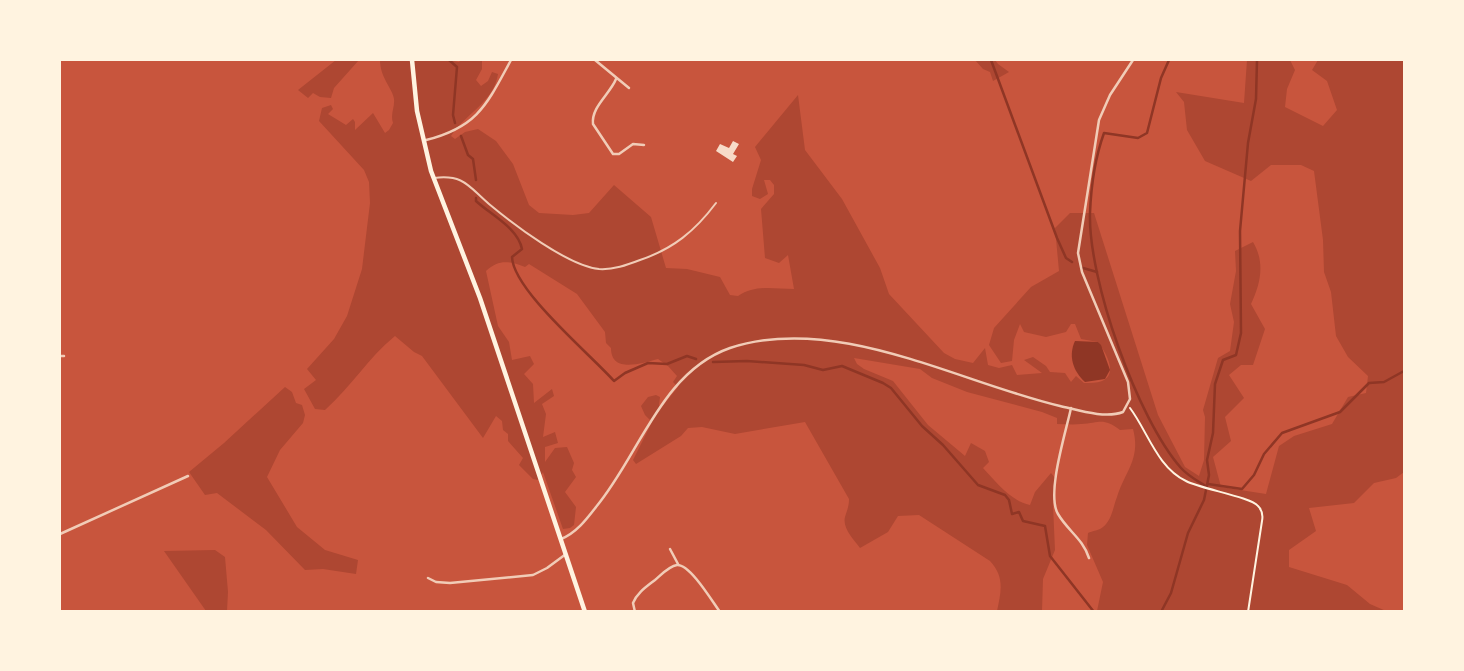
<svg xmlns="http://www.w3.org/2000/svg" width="1464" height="671" viewBox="0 0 1464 671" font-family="'Space Grotesk',sans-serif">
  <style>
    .green { fill: #ae4732 }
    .water { fill: #8f3625 }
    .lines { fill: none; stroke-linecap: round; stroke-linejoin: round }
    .stream { stroke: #8f3625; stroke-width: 2.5 }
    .building { fill: #f7dbc8 }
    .path { stroke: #fff3e0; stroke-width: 2 }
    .service { stroke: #f1ccb7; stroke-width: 2 }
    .minor { stroke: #f1ccb7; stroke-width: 2.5 }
    .secondary { stroke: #fff3e0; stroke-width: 4.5 }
  </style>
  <rect width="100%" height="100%" fill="#c8553d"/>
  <!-- green -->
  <g class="green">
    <polygon points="336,60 359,60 334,88 331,98 320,97 313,93 308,98 298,90"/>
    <path d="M380 60H448L459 62 461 60H485L482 61V69L476 80 481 86 488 81 492 72 498 74C494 102 465 114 451 136L455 139 465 132 478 129 496 141 513 164 529 205 539 213 573 215 589 213 614 185 651 217 666 268 687 269 720 277 730 295 738 296C756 284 774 289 794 289L788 255 779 263 765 258 761 209 774 194V185L770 180H764L768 194 760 199 752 196V189L761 160 755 147 798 95 805 150 842 199 880 268 889 294 944 353 955 359 973 363 985 348 988 365 999 368 1012 365 1017 375 1042 373 1024 360 1033 357 1046 366 1050 372 1065 373 1071 382 1076 376 1084 383C1090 383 1097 383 1102 381 1119 374 1105 351 1098 342L1081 339 1075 324H1071L1066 332 1046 337 1024 332 1020 324 1014 340 1012 361 1001 363 989 345 994 328 1031 287 1059 271 1055 228 1070 213H1094L1158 415 1185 467 1199 476 1204 460 1205 417 1203 410 1218 358 1230 351 1234 322 1230 304 1236 271 1235 251 1253 242C1265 262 1261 283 1251 304L1265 329 1253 365H1241L1229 375 1244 398 1225 417 1231 441 1213 457 1221 487 1266 494 1279 446 1294 436 1332 424 1348 397 1366 393 1368 376 1348 357 1336 336 1331 292 1324 272 1323 240 1314 171 1301 165H1271L1251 181 1205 161 1187 130 1184 102 1176 92 1244 103 1247 60H1290L1295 70 1287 89 1285 107 1323 126 1337 110 1327 81 1312 70 1318 60H1404V472L1396 478 1374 483 1354 503 1309 508 1316 531 1289 550V567L1347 585 1370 604 1386 611H1097L1103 582 1087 545 1088 533C1092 531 1100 530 1103 527 1112 520 1113 507 1117 497 1125 471 1141 459 1133 429L1120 430C1103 417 1100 423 1081 424 1073 425 1065 424 1057 424V418L1042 412 967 392 932 378 920 369 854 358 857 364 864 369 893 381 928 425 965 456 971 443 985 451 989 462 983 468C996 482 1011 501 1030 505L1035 492 1051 473 1055 478 1053 505 1055 550 1043 579 1042 611H997C1001 592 1005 577 990 561L919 515 898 516 888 532 860 548C854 540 842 528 845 517 847 510 849 507 849 499L805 422 735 434 702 427 688 428 681 436 636 464 633 460 652 422 645 415 641 406 648 397 656 395 660 397 659 405 661 408 678 387 673 382 677 376 668 366 658 359C642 363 611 374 611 348L606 343 605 332 577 294 529 264 525 267C509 261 499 259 486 271L498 326 509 342 512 360 530 356 534 364 524 374 533 384 534 403 552 389 554 396 542 404 546 414 543 437 555 432 558 443 545 447V462L555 448 567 447 574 463 572 470 576 477 565 492 576 507 574 525 570 528 563 529 543 472 538 480 533 479 519 465 523 458 508 441V434L503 430 502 421 496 416 483 438 422 356 414 352 395 336C368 358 351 387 325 410L315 409 304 389 316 380 307 369 334 339 347 316 362 269 370 203 369 182 364 170 319 121 322 108 331 105 333 109 328 114 346 125 353 119 355 122V130L373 113 385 133 389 130 393 123C390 114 395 107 394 99 393 89 380 78 380 60Z"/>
    <polygon points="975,60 995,60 998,64 1009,72 993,81 990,72 983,69"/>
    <polygon points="285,387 292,392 296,403 302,405 305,415 303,423 280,450 267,477 297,527 325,550 358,560 356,574 323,569 305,570 266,530 217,493 205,495 189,472 224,443"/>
    <polygon points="215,550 225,557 228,592 227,611 206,611 164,551"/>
  </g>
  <!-- water -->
  <path class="water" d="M1075 341 1098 342 1101 345 1110 370 1105 379 1085 382C1073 371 1068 356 1075 341Z"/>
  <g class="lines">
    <!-- stream -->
    <g class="stream">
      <polyline points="449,60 457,67 453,115 455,123"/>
      <polyline points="991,60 1057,238 1066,258 1072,262"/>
      <path d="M1169 60 1161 78 1147 133 1138 138 1104 133C1095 158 1091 187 1090 213 1088 279 1137 418 1181 468 1188 476 1198 481 1207 487"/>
      <polyline points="461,136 468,155 473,159 476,180"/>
      <path d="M476 198V201C491 215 518 228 522 249L512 257C513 290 590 354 614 381L625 373 648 363 667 364 687 356 696 359"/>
      <polyline points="1083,268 1097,272"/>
      <polyline points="713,362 747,361 804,365 823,370 842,366 883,383 891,388 922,426 943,445 978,485 1005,495 1009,500 1012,514 1019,512 1023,521 1045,526 1050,556 1094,612"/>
      <polyline points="1208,484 1242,489 1254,475 1264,454 1282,433 1340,412 1369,383 1384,382 1404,371"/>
      <polyline points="1161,612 1171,593 1188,533 1204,500 1209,475 1207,460 1213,433 1215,384 1223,360 1236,355 1241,333 1240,231 1248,143 1256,99 1257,60"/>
    </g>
  </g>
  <!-- building -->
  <polygon class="building" points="733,141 739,144 733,154 737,156 733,162 716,151 720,144 729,148"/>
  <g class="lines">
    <!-- path -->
    <path class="path" d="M1130 408C1148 432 1157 467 1186 481 1201 489 1251 497 1258 506 1262 510 1263 516 1262 521L1248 612"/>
    <!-- service -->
    <path class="service" d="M434 178C464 174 469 187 489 204 513 224 568 266 599 269 613 270 627 265 640 260 673 249 695 231 716 203"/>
    <!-- minor -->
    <g class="minor">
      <polyline points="595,60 629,88"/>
      <path d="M616 79C610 94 591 107 593 124L613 154H619L633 144 644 145"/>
      <path d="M426 140C478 127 487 104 511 60"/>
      <polyline points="60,356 64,356"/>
      <path d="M1071 408C1066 432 1046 494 1058 514 1068 531 1083 539 1089 558"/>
      <polyline points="60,534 188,476"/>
      <path d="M561 539C576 533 586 520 596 507 639 456 661 372 730 348 836 313 958 382 1060 406 1078 410 1105 419 1123 412L1130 399 1128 382 1082 272 1078 253 1099 120 1110 95 1133 60"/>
      <polyline points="670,549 678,564"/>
      <polyline points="428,578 436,582 450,583 533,575 547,568 566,554"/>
      <path d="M635 612 633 603C637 593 646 587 655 580 661 575 669 566 677 565 690 564 712 601 720 612"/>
    </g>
    <!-- secondary -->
    <polyline class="secondary" points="412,60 417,111 431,171 480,298 585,612"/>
  </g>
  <!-- border -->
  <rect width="1464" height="671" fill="none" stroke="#fff3e0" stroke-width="122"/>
</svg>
